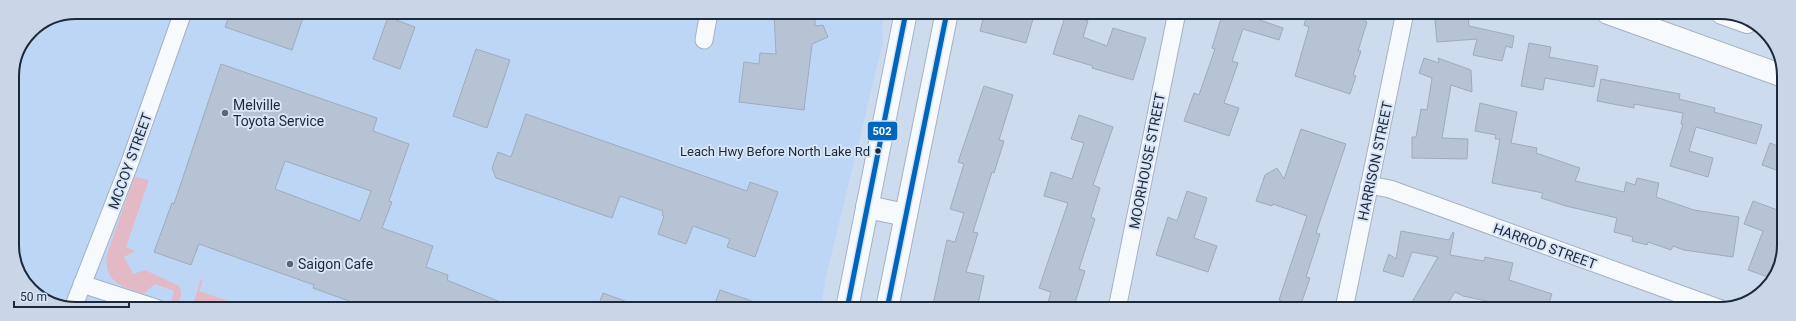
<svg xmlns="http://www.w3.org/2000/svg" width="1796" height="321" viewBox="0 0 1796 321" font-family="Roboto,sans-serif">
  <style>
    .built { fill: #bed6f5 }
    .green { fill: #e3b9c5 }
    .building { fill: #b6c3d4; stroke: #9eabbb; fill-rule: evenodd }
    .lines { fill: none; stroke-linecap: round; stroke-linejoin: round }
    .minor-casing { stroke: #a5b2c3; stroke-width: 19 }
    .primary-casing { stroke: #a5b2c3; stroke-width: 24 }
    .trunk-casing { stroke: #a5b2c3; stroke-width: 24 }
    .minor { stroke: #f7fafc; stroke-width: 17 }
    .primary { stroke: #f7fafc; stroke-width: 22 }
    .trunk { stroke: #f7fafc; stroke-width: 22 }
    .bus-1-casing { stroke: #d7e5f7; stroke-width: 8 }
    .bus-1 { stroke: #0065bd; stroke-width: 5 }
    .poi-dot { fill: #5a6779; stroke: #d7e5f7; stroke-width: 1.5 }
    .bus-dot { fill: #1c293a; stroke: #d7e5f7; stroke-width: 1.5 }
    .labels { text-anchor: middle; stroke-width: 4; stroke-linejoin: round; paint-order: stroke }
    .bus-label { font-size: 13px; fill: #1c293a; stroke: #d7e5f7; text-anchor: end }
    .poi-label { font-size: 14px; fill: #1c293a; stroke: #d7e5f7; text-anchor: start }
    .street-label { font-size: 14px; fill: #1c293a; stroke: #d7e5f7 }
    .rim { fill: none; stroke: #1c293a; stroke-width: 2 }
    .line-badge { stroke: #d7e5f7; stroke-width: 1.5 }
    .badge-label { font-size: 11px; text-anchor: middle; font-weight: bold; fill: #fff }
  </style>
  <rect width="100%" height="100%" fill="#ccdbee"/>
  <!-- built -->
  <polygon class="built" points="76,12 882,12 883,42 825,281 821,309 67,308 33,293 14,262 12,87 32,30"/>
  <!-- green -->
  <g class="green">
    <path d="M136 177 149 180 126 247 135 251 124 257 133 274 145 270 179 286C183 293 181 301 174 306H170L174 291 155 284 143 294C121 286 103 282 107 254L134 178Z"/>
    <polygon points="201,279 203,280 199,291 249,308 223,308 208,302 200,308 192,308"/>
    <polygon points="111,302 123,305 120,308 92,308 103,303"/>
  </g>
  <!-- building -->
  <g class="building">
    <polygon points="231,12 305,12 292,50 225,27"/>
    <polygon points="774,12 815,12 815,26 823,25 828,37 812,44 804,110 739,102 744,62 759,64 760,53 776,54"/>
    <polygon points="985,12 1035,12 1026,43 980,31"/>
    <polygon points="1223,12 1249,12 1248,16 1283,28 1279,40 1243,29 1232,61 1238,63 1224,103 1239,108 1229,136 1184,121 1194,93 1199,95 1215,49 1212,48"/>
    <polygon points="1308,12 1368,12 1365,21 1367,22 1358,51 1361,51 1353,75 1356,76 1350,94 1295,76 1309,27 1304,25"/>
    <polygon points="1066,14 1088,21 1083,37 1107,46 1113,28 1146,38 1133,80 1092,68 1093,66 1053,54"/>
    <polygon points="1468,16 1469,26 1514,36 1512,48 1506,46 1502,61 1473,55 1477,39 1437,42 1435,20"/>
    <polygon points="388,17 415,27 400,69 373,59"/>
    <polygon points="1529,43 1551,47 1549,57 1598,66 1594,87 1545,78 1543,90 1521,86"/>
    <polygon points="476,49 510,60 487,128 453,116"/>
    <polygon points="1424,58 1439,63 1438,58 1471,70 1472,92 1451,85 1442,138 1468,139 1467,159 1412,158 1412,137 1416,137 1421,109 1427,110 1432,78 1419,73"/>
    <path d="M221 64 377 118 373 131 409 144 389 201 392 202 382 228 433 246 426 267 448 275 447 280 517 309H371L313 288 314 285 199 244 191 265 154 252 172 203 174 204ZM285 161 371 191 360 221 275 189Z"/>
    <polygon points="1601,79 1680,94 1679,99 1715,108 1714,112 1762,125 1756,144 1696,127 1689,151 1713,158 1708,177 1670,166 1683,124 1681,124 1683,113 1634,104 1634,108 1597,101"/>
    <polygon points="984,86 1013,95 999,140 1004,141 994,173 992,172 973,232 978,233 966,272 984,276 977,309 932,309 947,240 955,242 964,213 950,209 964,164 958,162"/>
    <polygon points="1480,103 1517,112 1511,143 1537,148 1536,153 1580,168 1575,181 1624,192 1626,182 1635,185 1637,178 1659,183 1656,197 1694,210 1739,217 1733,257 1684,250 1673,246 1671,250 1648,242 1647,245 1632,241 1633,237 1614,232 1617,218 1566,206 1541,198 1543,193 1492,183 1500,139 1495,139 1496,135 1475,131"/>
    <polygon points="526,114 747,191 750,182 778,192 755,257 727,247 730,239 693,226 686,244 658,234 664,216 662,215 663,211 620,196 612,218 496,178 492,168 498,152 511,157"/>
    <polygon points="1079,115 1113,127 1093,185 1100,188 1091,217 1095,219 1079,269 1085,271 1073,309 1046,309 1051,292 1039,288 1068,203 1044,196 1051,172 1072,179 1084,143 1071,139"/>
    <polygon points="1301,129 1346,144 1316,233 1320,234 1306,277 1310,278 1300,307 1279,300 1307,216 1273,204 1272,206 1256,201 1265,175 1277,168 1284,179"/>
    <polygon points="1770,143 1783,148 1783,159 1779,171 1762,165"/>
    <polygon points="1187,191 1207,198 1194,238 1217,246 1208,272 1156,255 1168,217 1177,221"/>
    <polygon points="1753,201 1783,212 1783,251 1771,278 1748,270 1763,231 1744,224"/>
    <polygon points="1401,231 1449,240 1453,232 1454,233 1450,255 1484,261 1485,257 1513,263 1509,280 1552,294 1547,309 1524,309 1463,296 1455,292 1444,309 1408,309 1438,257 1412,252 1403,277 1383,271 1389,254 1396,259"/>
    <polygon points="720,290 769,307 768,309 713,309"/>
    <polygon points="603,293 641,307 640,309 597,309"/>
  </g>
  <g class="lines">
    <!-- minor casing -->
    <g class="minor-casing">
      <g id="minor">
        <polyline points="704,40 709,12"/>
        <polyline points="1369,185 1390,189 1721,309"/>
        <polyline points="82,284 156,308"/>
        <polyline points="73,308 129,165 183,12"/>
        <polyline points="1117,309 1177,12"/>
        <polyline points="1344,309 1405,12"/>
      </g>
    </g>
    <!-- primary casing -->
    <g class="primary-casing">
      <g id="primary">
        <polyline points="1608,13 1783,76"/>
        <polyline points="1722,13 1747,22"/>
      </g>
    </g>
    <!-- trunk casing -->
    <g class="trunk-casing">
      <g id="trunk">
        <polyline points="867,207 906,215"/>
        <polyline points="847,309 906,12"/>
        <polyline points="887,309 947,12"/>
      </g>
    </g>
    <!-- minor -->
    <use href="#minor" class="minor"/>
    <!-- primary -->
    <use href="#primary" class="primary"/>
    <!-- trunk -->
    <use href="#trunk" class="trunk"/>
    <!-- bus-1 casing -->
    <g class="bus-1-casing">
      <g id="bus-1">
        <polyline points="847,309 906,12"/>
        <polyline points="887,309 947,12"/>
      </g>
    </g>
    <!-- bus-1 -->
    <use href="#bus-1" class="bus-1"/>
  </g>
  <!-- markers -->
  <g class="poi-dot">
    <circle cx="225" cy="113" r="4"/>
    <circle cx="290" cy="264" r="4"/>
  </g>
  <circle class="bus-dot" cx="878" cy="151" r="3.5"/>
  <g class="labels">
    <!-- bus labels -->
    <g class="bus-label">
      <text x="870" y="156">Leach Hwy Before North Lake Rd</text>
    </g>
    <!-- poi labels -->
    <g class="poi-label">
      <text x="233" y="110">Melville<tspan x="233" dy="16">Toyota Service</tspan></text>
      <text x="298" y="269">Saigon Cafe</text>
    </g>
    <!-- street labels -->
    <g class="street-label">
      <text transform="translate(130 161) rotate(-70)" y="5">MCCOY STREET</text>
      <text transform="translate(1147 161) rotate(-79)" y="5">MOORHOUSE STREET</text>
      <text transform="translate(1375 161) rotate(-78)" y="5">HARRISON STREET</text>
      <text transform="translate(1545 246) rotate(20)" y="5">HARROD STREET</text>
    </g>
  </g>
  <!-- crop -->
  <path d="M0 0H1796V321H0ZM76 19H1720A57 57 0 0 1 1777 76V245A57 57 0 0 1 1720 302H76A57 57 0 0 1 19 245V76A57 57 0 0 1 76 19Z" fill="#c8d6e8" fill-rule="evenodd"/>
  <path class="rim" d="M76 19H1720A57 57 0 0 1 1777 76V245A57 57 0 0 1 1720 302H76A57 57 0 0 1 19 245V76A57 57 0 0 1 76 19Z"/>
  <rect class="line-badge" x="867" y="121" width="31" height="20" rx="4" fill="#0065bd"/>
  <g class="badge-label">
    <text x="882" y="135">502</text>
  </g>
  <!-- scale -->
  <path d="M14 301v6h115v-6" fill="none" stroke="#1c293a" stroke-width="2"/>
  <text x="20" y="301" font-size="12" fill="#1c293a" stroke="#d7e5f7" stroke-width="3" paint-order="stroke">50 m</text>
</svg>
